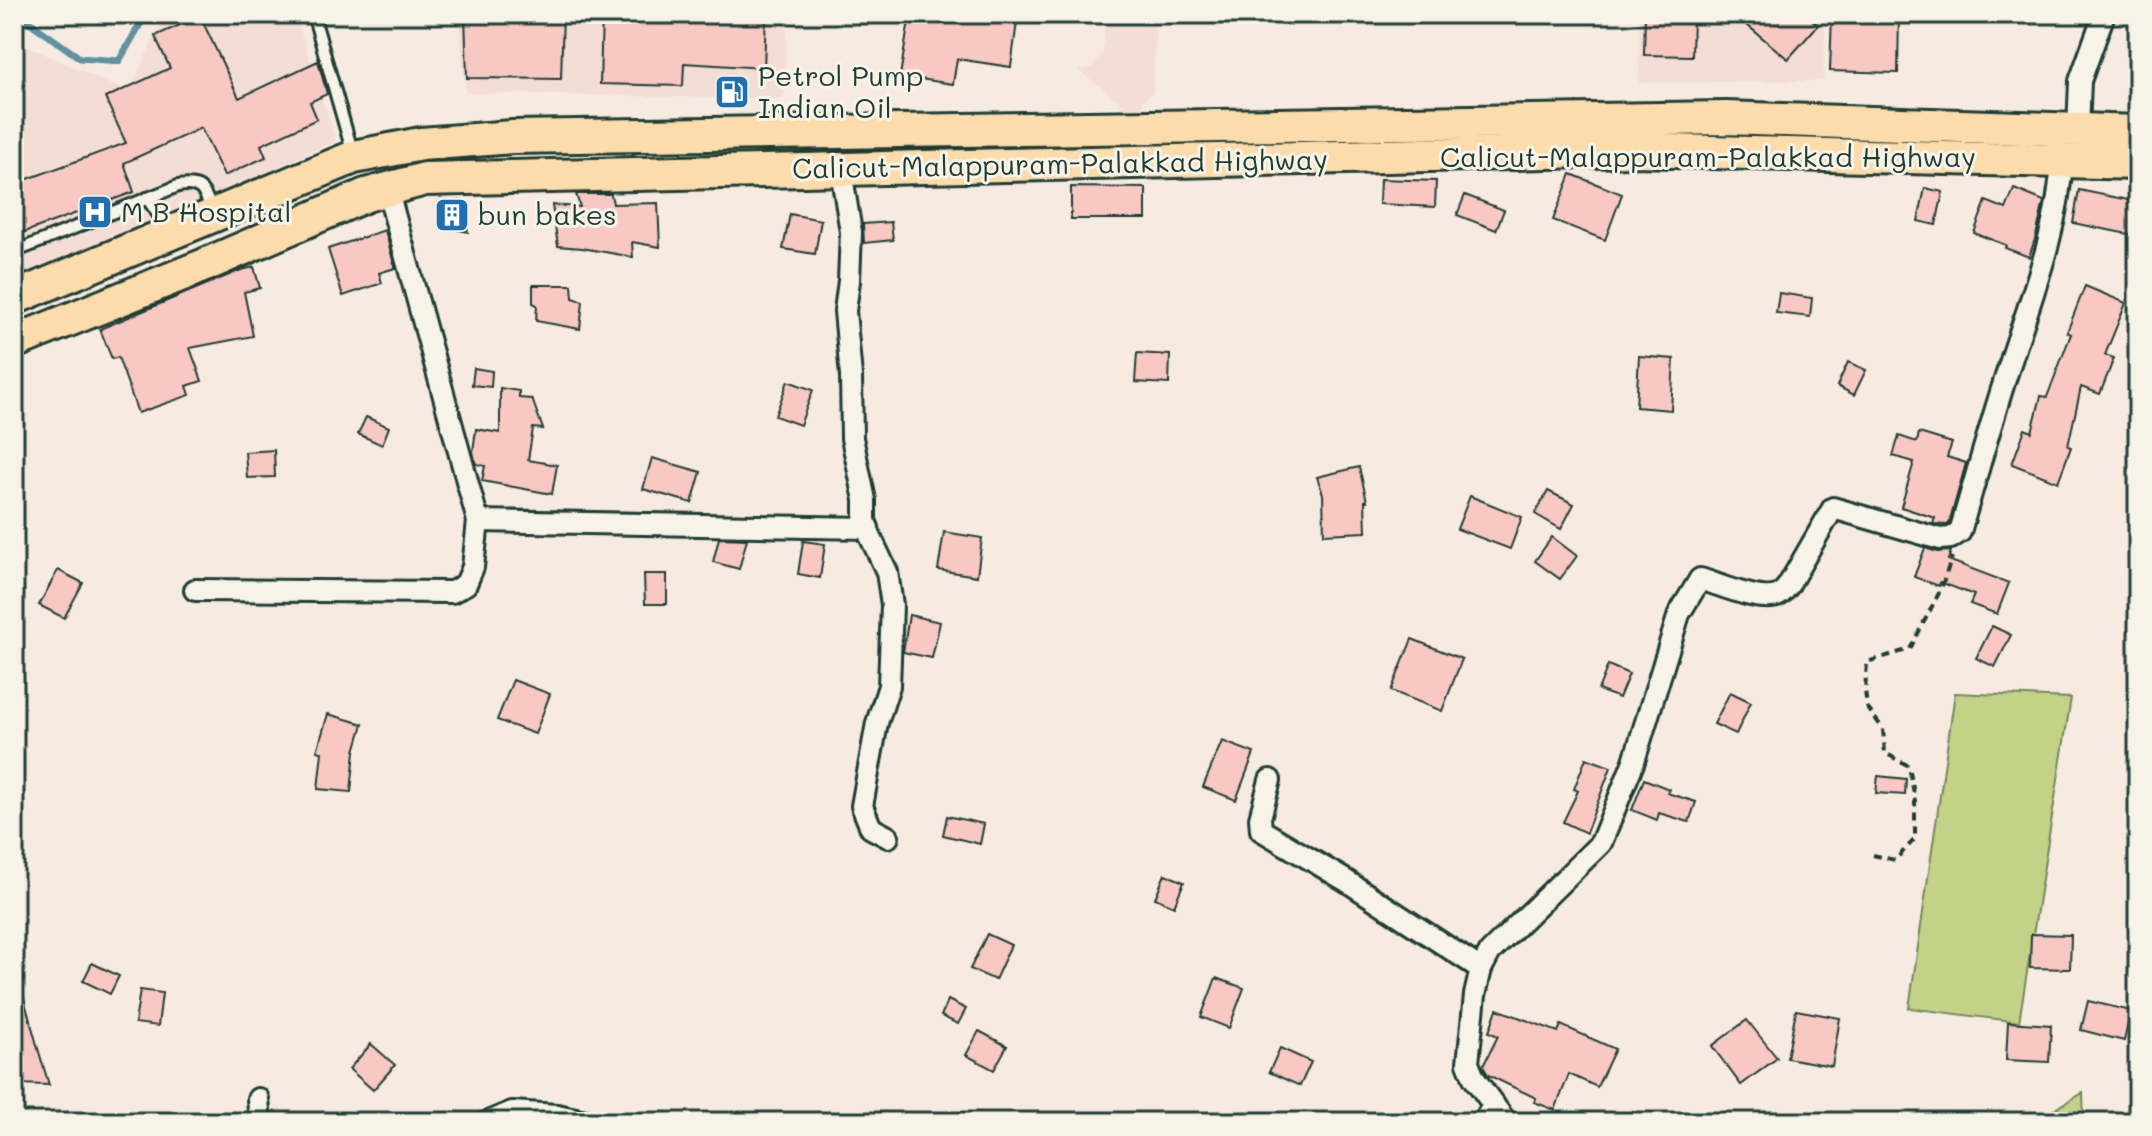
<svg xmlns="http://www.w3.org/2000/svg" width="2152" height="1136" viewBox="0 0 2152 1136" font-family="Mali,sans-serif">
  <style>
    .built { fill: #f4ddd5 }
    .green { fill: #c4d287; stroke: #72885e; stroke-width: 2 }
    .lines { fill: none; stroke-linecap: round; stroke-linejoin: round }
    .stream { stroke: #6092a3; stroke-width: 7 }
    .building { fill: #f9c8c3; stroke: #1f3d34; stroke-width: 2 }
    .service-casing { stroke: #1f3d34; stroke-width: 16 }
    .minor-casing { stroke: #1f3d34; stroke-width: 26 }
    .trunk-casing { stroke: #1f3d34; stroke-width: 38 }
    .path { stroke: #1f3d34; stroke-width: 4; stroke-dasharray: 8 6; stroke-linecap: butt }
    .service { stroke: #f7f3e8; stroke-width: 10 }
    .minor { stroke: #f7f3e8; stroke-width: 20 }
    .trunk { stroke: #fddcac; stroke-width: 32 }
    .labels { text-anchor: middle; stroke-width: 6; stroke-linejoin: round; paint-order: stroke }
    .poi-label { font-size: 28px; fill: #1f3d34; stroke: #f7f3e8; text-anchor: start }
    .street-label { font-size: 28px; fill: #1f3d34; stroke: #f7f3e8 }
  </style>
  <rect width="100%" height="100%" fill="#f7eae1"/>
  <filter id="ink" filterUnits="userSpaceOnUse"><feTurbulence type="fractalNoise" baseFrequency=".0125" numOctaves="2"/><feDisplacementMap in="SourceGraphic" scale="16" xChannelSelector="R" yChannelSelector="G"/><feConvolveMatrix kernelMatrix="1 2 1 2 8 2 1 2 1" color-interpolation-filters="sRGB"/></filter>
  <g filter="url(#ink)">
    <!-- built -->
    <g class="built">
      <polygon points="183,14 295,14 336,141 14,283 14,40 129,93 161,23"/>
      <polygon points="459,14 788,14 783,99 466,93"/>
      <polygon points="1105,14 1156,14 1153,92 1143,101 1140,121 1124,119 1122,103 1078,70 1091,68 1103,52"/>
      <polygon points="1640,14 1826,14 1823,81 1639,83"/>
    </g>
    <!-- green -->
    <g class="green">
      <polygon points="1955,693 2071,698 2019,1022 1909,1008"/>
      <polygon points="2083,1093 2084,1122 2032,1122"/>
    </g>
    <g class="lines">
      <!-- stream -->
      <polyline class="stream" points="18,14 80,58 119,61 146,14"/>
    </g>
    <!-- building -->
    <g class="building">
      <polygon points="465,14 563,14 561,79 467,78"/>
      <polygon points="602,14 766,14 764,68 684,63 683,86 600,84"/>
      <polygon points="910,14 1018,14 1011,67 957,59 953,84 900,76"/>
      <polygon points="1645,14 1693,14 1692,56 1644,55"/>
      <polygon points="1756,14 1805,14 1818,25 1788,59 1747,25"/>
      <polygon points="1832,14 1899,14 1898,73 1830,71"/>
      <polygon points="200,16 239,98 318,61 327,94 310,102 317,119 261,145 266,157 224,176 201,128 124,163 134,192 14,236 14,184 126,143 105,98 170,68 155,36"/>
      <polygon points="1571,174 1622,194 1605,240 1553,220"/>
      <polygon points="1380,179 1436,181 1435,207 1379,204"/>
      <polygon points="1071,187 1146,188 1146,219 1071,219"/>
      <polygon points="1925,188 1943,192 1936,225 1918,221"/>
      <polygon points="2014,189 2044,201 2036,236 2029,257 2005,248 2006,245 1974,233 1986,201 2006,209"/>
      <polygon points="2079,190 2138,202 2138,236 2073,223"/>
      <polygon points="576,194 611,194 613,204 658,203 660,247 632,242 633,257 582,248 558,246 552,205 580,207"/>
      <polygon points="1465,195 1504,210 1496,230 1457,215"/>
      <polygon points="461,201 468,232 442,226 439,203"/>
      <polygon points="790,214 821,220 815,254 783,249"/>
      <polygon points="891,222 893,240 864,243 863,224"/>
      <polygon points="385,230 395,268 379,273 382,283 343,296 328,249"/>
      <polygon points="254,267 260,288 244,292 253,336 190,348 202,381 187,386 190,395 138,413 118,357 112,359 100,329 241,270"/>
      <polygon points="533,285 572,285 573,298 583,301 580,329 536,321 537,305 533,303"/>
      <polygon points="2085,286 2126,303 2105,355 2114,358 2100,394 2081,387 2068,446 2071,447 2058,482 2012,464 2025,429 2032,432 2041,396 2047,397 2071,334 2067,332"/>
      <polygon points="1779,293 1812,298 1810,317 1776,313"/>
      <polygon points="1137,353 1170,355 1169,384 1135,382"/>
      <polygon points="1639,356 1674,359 1671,410 1636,407"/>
      <polygon points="1848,362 1866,370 1854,395 1837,386"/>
      <polygon points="474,368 492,371 491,387 472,385"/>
      <polygon points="788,381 813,390 800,425 775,416"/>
      <polygon points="500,388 519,391 519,398 532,399 543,429 533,428 528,460 557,465 552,494 482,481 485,466 476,464 473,452 476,429 500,433"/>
      <polygon points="366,417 389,427 382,445 358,434"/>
      <polygon points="1919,433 1952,443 1947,457 1966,463 1949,524 1947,525 1933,524 1935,518 1901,507 1914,462 1893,456 1899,436 1917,442"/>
      <polygon points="274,450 275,477 247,478 245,452"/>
      <polygon points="652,458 701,472 692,503 643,489"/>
      <polygon points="1359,467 1367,501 1365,501 1366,532 1324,534 1323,494 1317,477"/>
      <polygon points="1548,491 1574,504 1561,529 1535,514"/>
      <polygon points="1470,496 1522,517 1510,549 1457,529"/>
      <polygon points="944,532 982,538 977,576 938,570"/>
      <polygon points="1552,537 1577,556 1560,579 1535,561"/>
      <polygon points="719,538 747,539 739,569 713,562"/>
      <polygon points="803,541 825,544 820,578 798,574"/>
      <polygon points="1925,548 1937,552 1951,551 1948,560 2009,583 1997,614 1970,604 1974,595 1940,582 1939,586 1914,577"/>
      <polygon points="58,570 83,583 64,618 39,605"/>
      <polygon points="644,574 667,574 667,604 645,604"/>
      <polygon points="909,615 940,622 932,658 903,652"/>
      <polygon points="1992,626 2011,635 1995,667 1976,658"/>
      <polygon points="1412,639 1462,659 1442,711 1391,691"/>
      <polygon points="1608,665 1629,674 1619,698 1598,690"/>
      <polygon points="513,680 550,694 535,734 497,720"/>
      <polygon points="1730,692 1751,702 1736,734 1714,724"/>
      <polygon points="328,714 363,724 355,751 351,792 318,789 322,752 317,751"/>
      <polygon points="1222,741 1254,753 1236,800 1203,787"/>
      <polygon points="1586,758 1611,767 1586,833 1563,822 1578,791 1574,789"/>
      <polygon points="1878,776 1906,779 1905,795 1876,793"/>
      <polygon points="1644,779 1669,789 1667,793 1696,802 1689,822 1659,813 1657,820 1632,810"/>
      <polygon points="947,816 984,824 980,844 943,835"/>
      <polygon points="1165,874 1184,882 1174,906 1155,898"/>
      <polygon points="987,934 1011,945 995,980 970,969"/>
      <polygon points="2031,934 2071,935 2070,969 2030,968"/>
      <polygon points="92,963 119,976 110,994 83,981"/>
      <polygon points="1216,978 1244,988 1229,1028 1201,1017"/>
      <polygon points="19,981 39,1052 49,1085 14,1084 14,982"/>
      <polygon points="140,990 162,993 158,1026 135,1023"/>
      <polygon points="948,1000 966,1009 958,1024 941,1016"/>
      <polygon points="2088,1001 2131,1011 2124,1041 2081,1030"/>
      <polygon points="1497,1009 1558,1032 1561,1025 1615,1049 1597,1087 1569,1074 1555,1110 1534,1102 1536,1098 1488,1075 1483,1066 1498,1036 1489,1032"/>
      <polygon points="1796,1010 1840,1018 1832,1066 1787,1058"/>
      <polygon points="1747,1020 1777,1058 1741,1085 1712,1046"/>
      <polygon points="2008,1022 2051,1025 2049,1062 2006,1060"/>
      <polygon points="979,1031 1007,1046 994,1070 966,1055"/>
      <polygon points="371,1044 395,1065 373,1090 349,1069"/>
      <polygon points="1280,1048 1311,1062 1300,1086 1269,1072"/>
    </g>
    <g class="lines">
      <!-- service casing -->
      <g class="service-casing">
        <g id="service">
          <polyline points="313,14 353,154"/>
          <polyline points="147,198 167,228"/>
          <path d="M14 252 178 186C204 182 203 191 213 212"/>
        </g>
      </g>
      <!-- minor casing -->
      <g class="minor-casing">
        <g id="minor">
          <polyline points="2078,130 2080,81 2104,14"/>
          <polyline points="841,170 851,232 849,281 845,311 851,376 852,438 865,500 865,520 870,536 887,572 892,605 889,686 877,723 862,806 871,828 888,837"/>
          <polyline points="478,521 868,528"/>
          <polyline points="195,590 452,592 466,584 473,567 478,521 387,188"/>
          <polyline points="1270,780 1260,818 1261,830 1345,880 1481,969"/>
          <polyline points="258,1099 260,1122"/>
          <polyline points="488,1122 512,1112 557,1115 590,1122"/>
          <polyline points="1483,1122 1494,1105"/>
          <path d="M1506 1122 1474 1078 1468 1063 1475 995 1481 969 1490 952 1601 843 1634 761 1679 614 1700 579C1718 584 1762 604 1779 595 1782 594 1786 588 1788 586L1833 508 1940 539 1951 538 1960 532C1976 477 1991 422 2009 367 2030 299 2058 233 2062 160"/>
        </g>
      </g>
      <!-- trunk casing -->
      <g class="trunk-casing">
        <g id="trunk">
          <polyline points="14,298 354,157 421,144 513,137 1726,118 2138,132"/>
          <polyline points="14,342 205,265 366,195 425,179 1634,150 2138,163"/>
        </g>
      </g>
      <!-- path -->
      <polyline class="path" points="1873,855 1895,860 1915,839 1915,800 1909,766 1885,753 1883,729 1867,707 1865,691 1867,662 1910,649 1941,589 1952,557"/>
      <!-- service -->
      <use href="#service" class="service"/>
      <!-- minor -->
      <use href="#minor" class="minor"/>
      <!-- trunk -->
      <use href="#trunk" class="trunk"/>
    </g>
  </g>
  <!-- icons -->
  <defs>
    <g id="fuel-square" transform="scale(1.8)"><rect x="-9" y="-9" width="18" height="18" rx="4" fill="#1f6fb2" stroke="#f7f3e8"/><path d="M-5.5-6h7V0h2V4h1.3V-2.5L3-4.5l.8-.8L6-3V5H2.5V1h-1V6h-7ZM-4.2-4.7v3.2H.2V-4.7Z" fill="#fff"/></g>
    <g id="hospital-square" transform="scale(1.8)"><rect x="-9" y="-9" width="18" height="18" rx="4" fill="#1f6fb2" stroke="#f7f3e8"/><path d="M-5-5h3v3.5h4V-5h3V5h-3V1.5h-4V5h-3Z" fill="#fff"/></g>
    <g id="building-square" transform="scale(1.8)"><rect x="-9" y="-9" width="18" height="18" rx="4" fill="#1f6fb2" stroke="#f7f3e8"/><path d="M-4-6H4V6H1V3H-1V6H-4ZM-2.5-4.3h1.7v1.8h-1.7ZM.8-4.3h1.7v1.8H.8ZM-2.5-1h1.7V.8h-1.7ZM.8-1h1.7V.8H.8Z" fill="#fff"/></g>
  </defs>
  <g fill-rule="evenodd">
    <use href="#fuel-square" x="732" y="92"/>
    <use href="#hospital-square" x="95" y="212"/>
    <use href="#building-square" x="452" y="215"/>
  </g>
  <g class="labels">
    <!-- poi labels -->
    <g class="poi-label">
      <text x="758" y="86">Petrol Pump<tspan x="758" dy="32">Indian Oil</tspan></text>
      <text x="121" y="222">M B Hospital</text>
      <text x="478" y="225">bun bakes</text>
    </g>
    <!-- street labels -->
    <g class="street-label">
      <text x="1708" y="167">Calicut-Malappuram-Palakkad Highway</text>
      <text transform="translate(1060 164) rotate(-1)" y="10">Calicut-Malappuram-Palakkad Highway</text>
    </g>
  </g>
  <!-- margin -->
  <rect width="2152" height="1136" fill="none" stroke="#f7f3e8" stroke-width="48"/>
  <rect x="24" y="24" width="2104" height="1088" fill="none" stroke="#1f3d34" stroke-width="3" filter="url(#ink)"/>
</svg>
